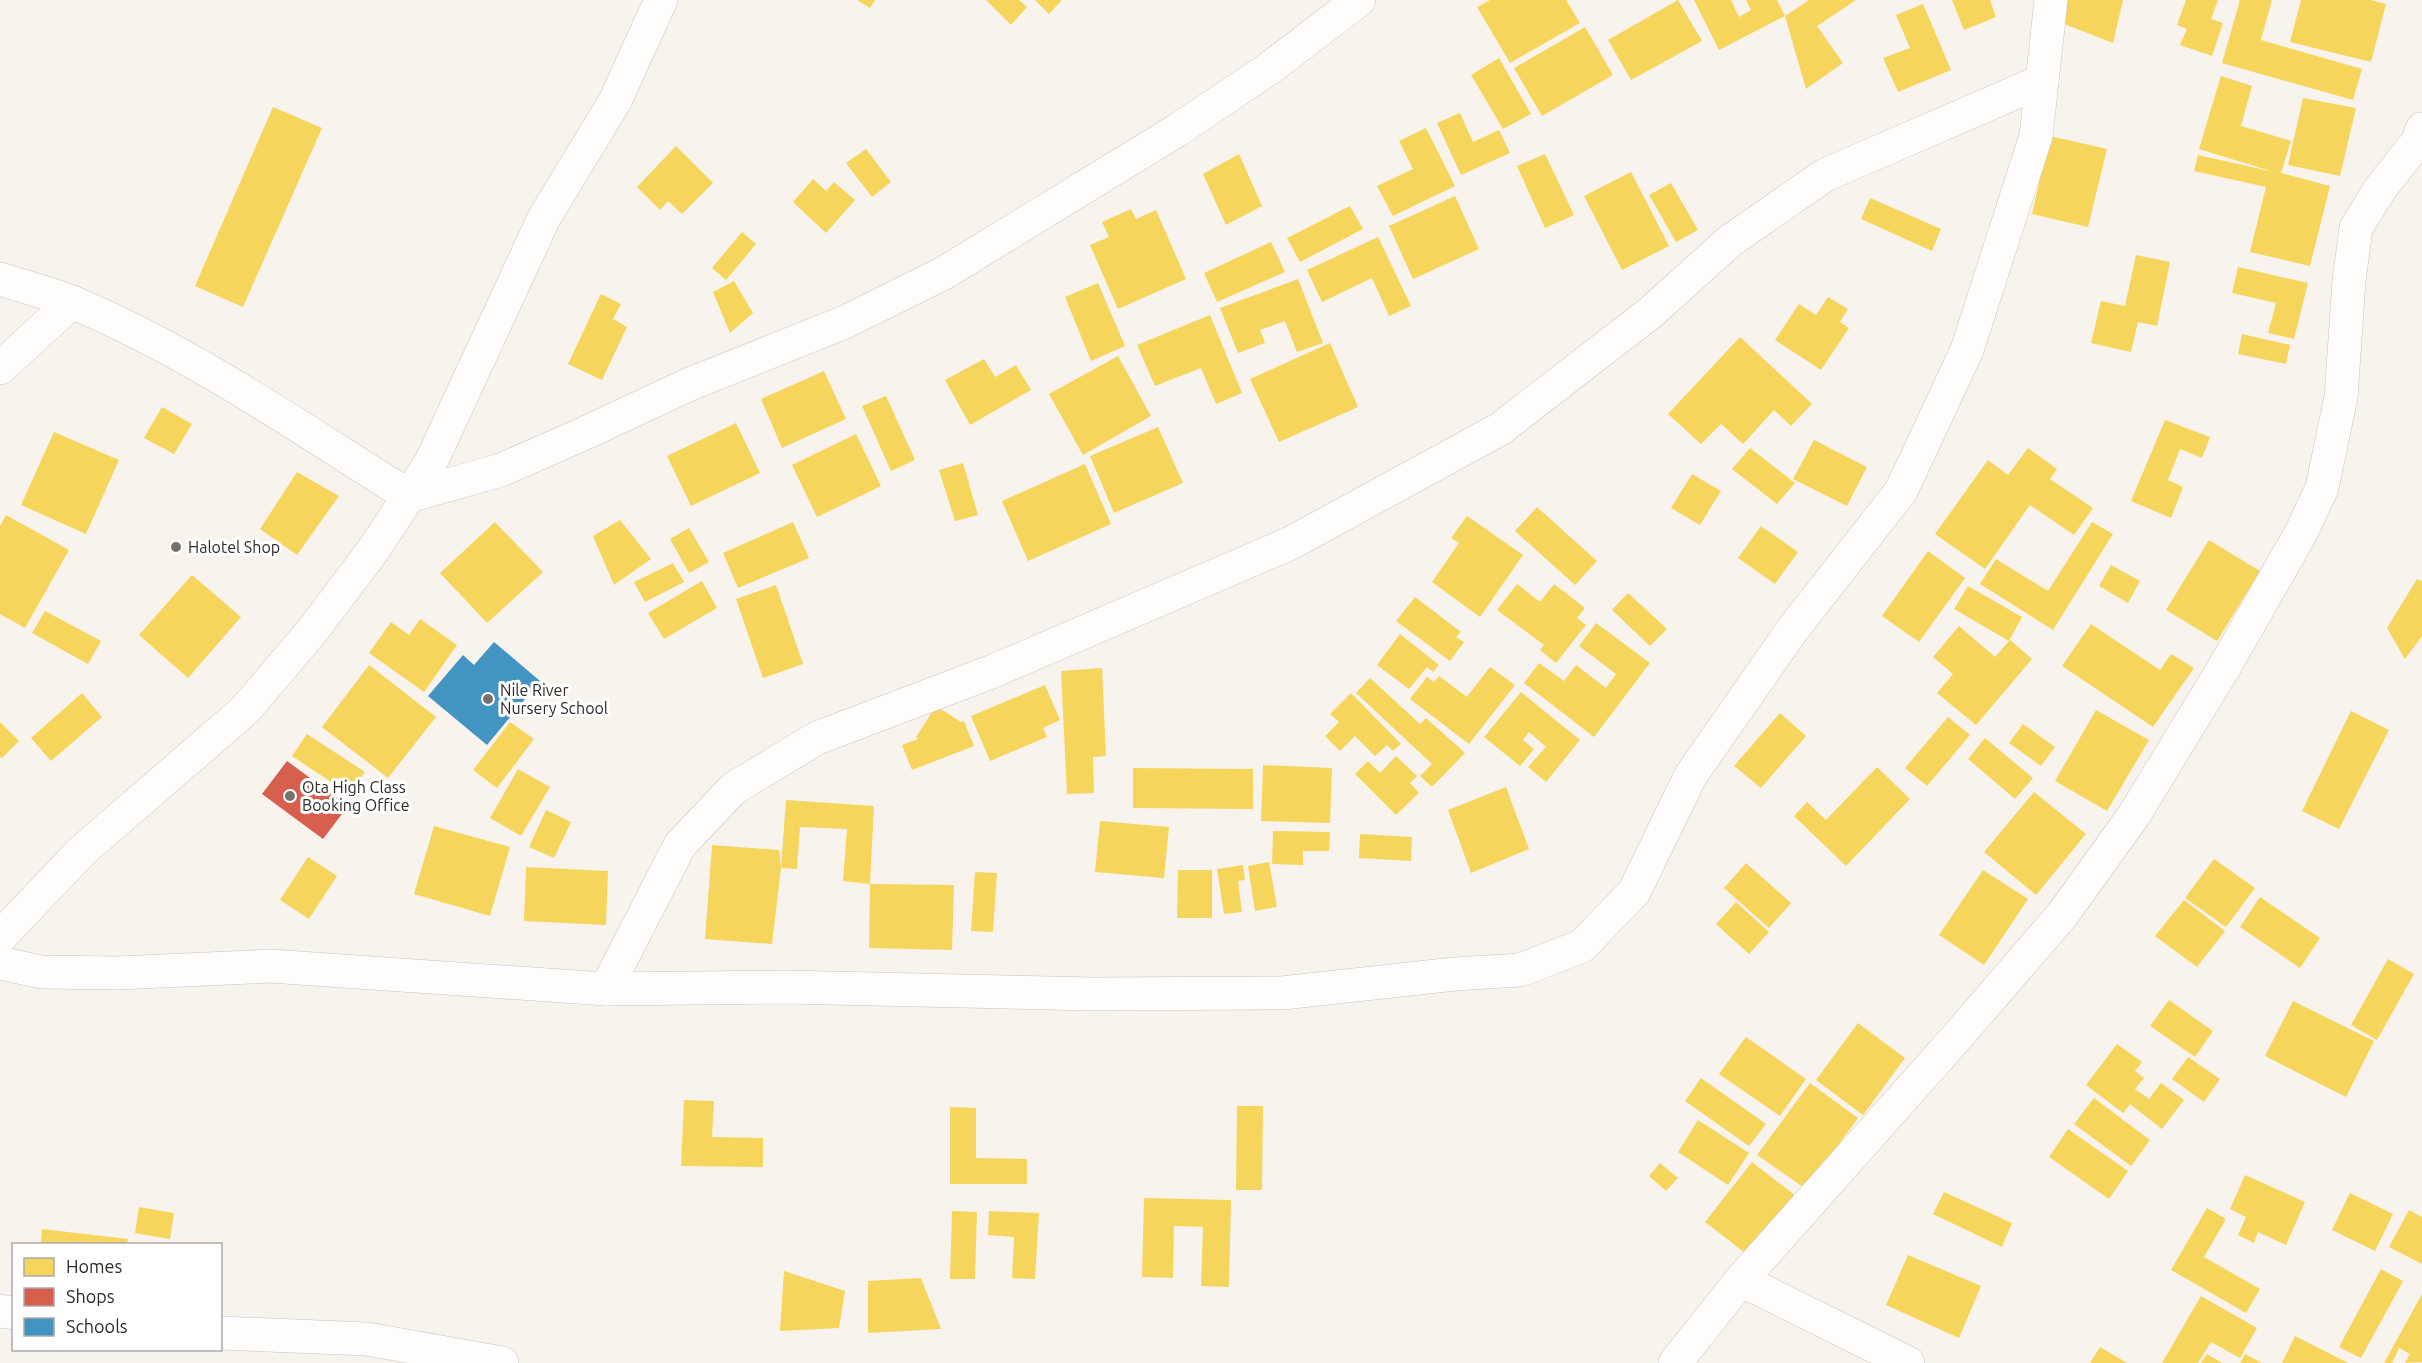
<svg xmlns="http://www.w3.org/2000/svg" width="2422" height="1363" viewBox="0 0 2422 1363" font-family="Ubuntu,sans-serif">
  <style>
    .homes { fill: #f6d55c }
    .shops { fill: #d6604d }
    .schools { fill: #4393c3 }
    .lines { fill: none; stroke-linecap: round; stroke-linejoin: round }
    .street-casing { stroke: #c9c4bf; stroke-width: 34 }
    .street { stroke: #fefdfc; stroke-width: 33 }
    .poi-dot { fill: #76716c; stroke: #fff; stroke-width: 2 }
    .labels { text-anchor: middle; stroke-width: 6; stroke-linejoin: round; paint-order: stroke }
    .poi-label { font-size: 16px; fill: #2f2b27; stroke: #fff; text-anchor: start }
  </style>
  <rect width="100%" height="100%" fill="#f9f3ed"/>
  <!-- homes -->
  <g class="homes">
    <polygon points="857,0 875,0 870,8"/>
    <polygon points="986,0 1019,0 1027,7 1011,25"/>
    <polygon points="1035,0 1062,0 1049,14"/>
    <polygon points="1490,0 1566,0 1580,23 1510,63 1477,7"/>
    <polygon points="1678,0 1702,41 1631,80 1608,40"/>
    <polygon points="1694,0 1731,0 1739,17 1751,10 1746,0 1777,0 1785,16 1719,50"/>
    <polygon points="1809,0 1856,0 1817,26 1843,63 1806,89 1785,16"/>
    <polygon points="1952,0 1990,0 1996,17 1964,30"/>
    <polygon points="2066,0 2123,0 2113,43 2059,22"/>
    <polygon points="2186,0 2218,0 2211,19 2223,23 2212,56 2180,45 2187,29 2177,25"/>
    <polygon points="2240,0 2272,0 2261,40 2362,69 2353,100 2222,63"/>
    <polygon points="2301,0 2371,0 2386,4 2371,62 2290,42"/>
    <polygon points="1923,4 1951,70 1898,92 1883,58 1910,48 1896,15"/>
    <polygon points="1585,27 1613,75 1542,116 1514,68"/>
    <polygon points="1499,58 1531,114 1503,129 1471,75"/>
    <polygon points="2221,76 2252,86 2241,126 2291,141 2281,173 2330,186 2310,266 2250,252 2266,187 2194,171 2198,155 2274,172 2199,149"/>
    <polygon points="2303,98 2356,108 2340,176 2288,165"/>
    <polygon points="273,107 322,128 243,307 195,286"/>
    <polygon points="1460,113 1473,142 1499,130 1510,153 1461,175 1437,123"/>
    <polygon points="1426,128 1455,186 1393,216 1377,186 1413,169 1399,141"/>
    <polygon points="2050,136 2107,149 2088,227 2032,214"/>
    <polygon points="676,146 713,183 682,214 668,201 660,210 637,187"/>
    <polygon points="866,149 891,182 872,197 846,163"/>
    <polygon points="1239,154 1262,206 1226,225 1203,174"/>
    <polygon points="1545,154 1574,215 1545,228 1517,166"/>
    <polygon points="1631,172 1669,246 1622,270 1584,196"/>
    <polygon points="813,179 826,191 834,182 855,200 826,233 793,202"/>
    <polygon points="1671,183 1698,230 1676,242 1649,195"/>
    <polygon points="1455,196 1479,249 1413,279 1389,226"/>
    <polygon points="1870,198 1941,229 1932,251 1861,219"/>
    <polygon points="1350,206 1363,229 1300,262 1287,238"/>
    <polygon points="1131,209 1136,219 1156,210 1186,279 1118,309 1090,245 1109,237 1102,222"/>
    <polygon points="742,232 756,244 726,280 712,268"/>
    <polygon points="1378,237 1411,306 1389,316 1372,278 1322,302 1307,270"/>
    <polygon points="1271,242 1285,272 1217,302 1204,273"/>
    <polygon points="2136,255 2170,262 2157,326 2138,322 2131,352 2091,343 2101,301 2125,306"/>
    <polygon points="2238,267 2308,283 2294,339 2268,333 2276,303 2232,293"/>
    <polygon points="1298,279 1323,343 1297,352 1285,321 1260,330 1265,343 1238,353 1220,308"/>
    <polygon points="734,281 753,313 730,333 713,292"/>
    <polygon points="1098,283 1125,346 1091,361 1065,297"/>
    <polygon points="601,294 621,304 613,319 627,327 602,380 568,364"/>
    <polygon points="1828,297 1848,309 1840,322 1849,328 1821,370 1775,340 1799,304 1816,315"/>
    <polygon points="1210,315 1242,393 1216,404 1201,368 1155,386 1137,345"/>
    <polygon points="2242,334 2290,345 2286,364 2238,354"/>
    <polygon points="1740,337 1812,404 1791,426 1774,410 1743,444 1721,424 1701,444 1668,414"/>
    <polygon points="1330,343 1358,407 1279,442 1250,379"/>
    <polygon points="1118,356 1151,416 1083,455 1049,394"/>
    <polygon points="984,359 995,377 1016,365 1031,390 970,425 945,380"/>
    <polygon points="824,371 846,419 782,448 761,399"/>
    <polygon points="886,396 915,460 891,471 862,406"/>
    <polygon points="162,407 192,424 174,454 144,438"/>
    <polygon points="2165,420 2210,437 2202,458 2180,449 2168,480 2183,487 2171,518 2131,501"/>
    <polygon points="736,423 760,473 691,506 667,456"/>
    <polygon points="1158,427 1183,483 1114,513 1090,456"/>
    <polygon points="54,432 119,460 86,534 21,505"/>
    <polygon points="856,434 881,486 817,517 792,465"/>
    <polygon points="1814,440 1867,467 1847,506 1793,479"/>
    <polygon points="1750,448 1795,483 1777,504 1732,469"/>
    <polygon points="2028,448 2057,469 2050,479 2093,508 2074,535 2030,505 1985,569 1935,534 1988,460 2008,475"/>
    <polygon points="963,463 978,515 955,521 939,470"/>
    <polygon points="1085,464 1111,524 1028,561 1002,501"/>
    <polygon points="297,472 339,496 297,555 260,529"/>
    <polygon points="1692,474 1721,491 1700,525 1671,508"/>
    <polygon points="1537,507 1597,561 1575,585 1515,531"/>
    <polygon points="6,515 69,550 25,628 0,614 0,526"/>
    <polygon points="1467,516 1523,555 1480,617 1432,582 1459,543 1451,538"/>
    <polygon points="620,520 651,559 614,585 593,536"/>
    <polygon points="495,522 543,572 487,623 440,573"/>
    <polygon points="793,522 809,558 738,588 723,553"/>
    <polygon points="2092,522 2113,534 2053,630 1980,584 1996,559 2048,591"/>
    <polygon points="1761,526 1798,552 1775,584 1738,558"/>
    <polygon points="689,528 709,562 689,573 670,539"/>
    <polygon points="2209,540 2260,571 2217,641 2166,610"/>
    <polygon points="1928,551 1965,578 1919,642 1882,616"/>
    <polygon points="673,563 684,582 645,602 634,582"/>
    <polygon points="2111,565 2140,581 2128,603 2099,586"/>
    <polygon points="192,575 241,617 188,678 139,635"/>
    <polygon points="2417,579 2422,581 2422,636 2405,659 2387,628"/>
    <polygon points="702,581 717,608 664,639 648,613"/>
    <polygon points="1517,584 1540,602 1554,584 1585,608 1577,618 1586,625 1556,663 1540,650 1544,645 1497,610"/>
    <polygon points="776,585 803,664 763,678 736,599"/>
    <polygon points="1968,586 2022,617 2009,641 1954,609"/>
    <polygon points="1628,593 1667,629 1650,646 1612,610"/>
    <polygon points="1415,597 1461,632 1456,637 1464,642 1450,661 1396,621"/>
    <polygon points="45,611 101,641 88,664 32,633"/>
    <polygon points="420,619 457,645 424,692 369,653 391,622 409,635"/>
    <polygon points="1596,623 1650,663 1594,737 1524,683 1539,663 1564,681 1576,665 1606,688 1616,674 1579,646"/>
    <polygon points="2091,624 2160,670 2171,654 2194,668 2153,727 2062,666"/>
    <polygon points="1959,626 1995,657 2010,640 2032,659 1976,725 1937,693 1953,674 1933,657"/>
    <polygon points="1400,634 1439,665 1433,672 1427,667 1409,689 1377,665"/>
    <polygon points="369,665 436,717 388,778 322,727"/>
    <polygon points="1490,667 1515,685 1469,744 1410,699 1427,677 1434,682 1439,676 1467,697"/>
    <polygon points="1102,668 1106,756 1093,757 1094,793 1067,794 1061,671"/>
    <polygon points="1370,678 1420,724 1426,718 1465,753 1432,787 1420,776 1432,764 1356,693"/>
    <polygon points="1045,685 1060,720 1043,728 1047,737 990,761 971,716"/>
    <polygon points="1521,692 1580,740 1546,782 1528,767 1546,747 1529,732 1523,740 1534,749 1520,766 1484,737"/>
    <polygon points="82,693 102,717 51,761 31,738"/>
    <polygon points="1351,693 1401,744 1393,751 1387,745 1375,756 1355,736 1340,751 1325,736 1339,722 1330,714"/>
    <polygon points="936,706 961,722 964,721 974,746 912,770 902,745 918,739 916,737"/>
    <polygon points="2096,710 2149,740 2107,811 2055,781"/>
    <polygon points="2351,711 2389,730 2339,829 2302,811"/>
    <polygon points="1780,713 1806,736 1761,788 1734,766"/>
    <polygon points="1948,717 1970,735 1927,786 1905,768"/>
    <polygon points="0,722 19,741 2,758 0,757"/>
    <polygon points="510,722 534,739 497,788 473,770"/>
    <polygon points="2023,724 2055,747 2041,766 2009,743"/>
    <polygon points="307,734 365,772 349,794 292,756"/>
    <polygon points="1985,738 2033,778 2015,799 1968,759"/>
    <polygon points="1396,756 1417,776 1410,783 1419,793 1396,815 1355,774 1368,761 1380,773"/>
    <polygon points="1263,765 1332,768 1330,823 1261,821"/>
    <polygon points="1877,767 1910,799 1846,866 1794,816 1807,802 1826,820"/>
    <polygon points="1133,768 1253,769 1253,809 1133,808"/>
    <polygon points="518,769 550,787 521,836 490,818"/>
    <polygon points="1506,787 1529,849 1471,873 1448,810"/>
    <polygon points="2034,792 2086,834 2036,895 1984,852"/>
    <polygon points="786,800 874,806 870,884 954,885 952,950 869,948 870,884 843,881 847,829 800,827 797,869 781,868"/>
    <polygon points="546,810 571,822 554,858 529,847"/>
    <polygon points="1100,821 1169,827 1164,878 1095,872"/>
    <polygon points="434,826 510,847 490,916 414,894"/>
    <polygon points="1273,831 1330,832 1329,851 1303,851 1303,865 1272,864"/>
    <polygon points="1360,834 1412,837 1411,861 1359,858"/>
    <polygon points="712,845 779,850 781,868 772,944 705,939"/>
    <polygon points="308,857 337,876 309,919 280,900"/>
    <polygon points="2214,859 2255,888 2226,927 2185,898"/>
    <polygon points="1269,862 1277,907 1255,911 1248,866"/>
    <polygon points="1746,863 1791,903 1769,928 1724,888"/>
    <polygon points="1243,865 1245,880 1238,881 1242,912 1224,914 1217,869"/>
    <polygon points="526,867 608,871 606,925 524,921"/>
    <polygon points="1178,870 1212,870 1212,918 1177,918"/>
    <polygon points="1983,870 2028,899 1984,965 1939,935"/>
    <polygon points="975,872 997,873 993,932 971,931"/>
    <polygon points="2260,897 2320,938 2300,968 2240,927"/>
    <polygon points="2184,900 2225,931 2197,967 2155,936"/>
    <polygon points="1736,902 1769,932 1749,954 1716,924"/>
    <polygon points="2388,959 2414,974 2377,1040 2351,1025"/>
    <polygon points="2169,1000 2213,1031 2195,1057 2150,1026"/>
    <polygon points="2293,1001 2374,1041 2346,1097 2265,1056"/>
    <polygon points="1858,1023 1905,1058 1863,1115 1816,1080"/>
    <polygon points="1746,1037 1806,1079 1780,1116 1719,1074"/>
    <polygon points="2117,1044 2142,1062 2135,1071 2144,1078 2135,1089 2149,1099 2161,1083 2184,1100 2162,1129 2130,1104 2123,1113 2086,1085"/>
    <polygon points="2188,1057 2220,1079 2204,1102 2172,1079"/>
    <polygon points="1701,1078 1766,1124 1749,1146 1685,1101"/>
    <polygon points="1810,1083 1858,1118 1806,1189 1757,1155"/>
    <polygon points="2094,1098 2150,1140 2131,1166 2074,1124"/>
    <polygon points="684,1100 714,1101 712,1137 763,1138 763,1167 681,1166"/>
    <polygon points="1237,1106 1263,1106 1262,1190 1236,1190"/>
    <polygon points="950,1107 976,1108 976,1158 1027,1159 1027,1184 950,1184"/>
    <polygon points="1698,1120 1749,1153 1728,1185 1678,1152"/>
    <polygon points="2068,1129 2128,1171 2109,1199 2049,1157"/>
    <polygon points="1752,1162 1796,1196 1749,1256 1705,1222"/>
    <polygon points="1660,1163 1678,1178 1666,1191 1649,1176"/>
    <polygon points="2245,1175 2305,1202 2286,1245 2258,1232 2254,1243 2238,1235 2246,1217 2230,1209"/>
    <polygon points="1944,1192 2012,1223 2002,1247 1933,1214"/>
    <polygon points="2350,1193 2393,1214 2375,1251 2332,1230"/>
    <polygon points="1144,1198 1231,1200 1229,1287 1201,1286 1203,1227 1174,1226 1173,1278 1142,1277"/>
    <polygon points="139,1207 174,1213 170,1239 135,1233"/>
    <polygon points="2207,1208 2226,1219 2204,1257 2260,1289 2246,1313 2171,1270"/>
    <polygon points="2409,1210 2422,1217 2422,1264 2389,1247"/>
    <polygon points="952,1211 977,1212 975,1279 950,1279"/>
    <polygon points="989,1211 1039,1213 1035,1279 1012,1278 1014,1237 988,1235"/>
    <polygon points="42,1229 128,1239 127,1244 41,1244"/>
    <polygon points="1908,1255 1981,1286 1959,1338 1886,1305"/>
    <polygon points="2381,1269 2403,1281 2361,1358 2339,1347"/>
    <polygon points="784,1271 845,1291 839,1328 780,1331"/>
    <polygon points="921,1278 941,1329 868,1333 868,1281"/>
    <polygon points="2422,1294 2422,1362 2405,1363 2410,1354 2399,1348 2392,1363 2384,1363"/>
    <polygon points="2201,1296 2257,1328 2240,1358 2211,1342 2198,1363 2162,1363"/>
    <polygon points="2295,1336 2348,1363 2282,1363"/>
    <polygon points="2100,1347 2127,1363 2090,1363"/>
    <polygon points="2207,1354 2222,1363 2201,1363"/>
    <polygon points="2245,1354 2262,1363 2240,1363"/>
  </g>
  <!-- shops -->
  <polygon class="shops" points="287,761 348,806 323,839 262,794"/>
  <!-- schools -->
  <polygon class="schools" points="494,642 540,681 487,745 428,696 463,655 474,665"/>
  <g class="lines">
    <!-- street casing -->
    <g class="street-casing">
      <g id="street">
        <path d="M0 279C24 287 50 293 74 303 193 353 300 428 409 496L501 470 583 434 690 384 845 322 944 273 1176 131 1267 70 1359 0"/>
        <polyline points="0,368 72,302"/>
        <polyline points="0,937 82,851 245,710 313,630 374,549 431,462 544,218 615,101 661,0"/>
        <polyline points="0,963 41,972 118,973 270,966 606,989 787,987 1093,994 1282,993 1455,974 1520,970 1582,946 1634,892 1691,775 1793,629 1901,491 1967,350 2036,136 2051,0"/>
        <polyline points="606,989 680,845 734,788 817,738 991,672 1291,543 1500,429 1650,313 1730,241 1825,175 2042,81"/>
        <polyline points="1741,1280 1908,1363"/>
        <polyline points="0,1311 14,1313"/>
        <polyline points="220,1333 367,1339 502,1363"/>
        <polyline points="1675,1363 1741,1280 1956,1038 2063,914 2134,815 2222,671 2301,533 2322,488 2341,397 2349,281 2356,228 2380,189 2418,141 2422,129"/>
      </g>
    </g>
    <!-- street -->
    <use href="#street" class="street"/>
  </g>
  <!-- markers -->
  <g class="poi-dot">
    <circle cx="176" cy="547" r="6"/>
    <circle cx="488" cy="699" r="6"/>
    <circle cx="290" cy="796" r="6"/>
  </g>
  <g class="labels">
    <!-- poi labels -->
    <g class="poi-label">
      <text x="188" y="553">Halotel Shop</text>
      <text x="500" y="696">Nile River<tspan x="500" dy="18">Nursery School</tspan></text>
      <text x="302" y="793">Ota High Class<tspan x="302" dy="18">Booking Office</tspan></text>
    </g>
  </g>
  <!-- legend -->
  <rect x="12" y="1243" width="210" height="108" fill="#ffffff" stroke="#acaaa9" stroke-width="1.5"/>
  <rect x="24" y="1258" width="30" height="18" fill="#f6d55c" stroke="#acaaa9" stroke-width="1.5"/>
  <text x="66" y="1273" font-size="18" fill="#2f2b27">Homes</text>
  <rect x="24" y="1288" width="30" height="18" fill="#d6604d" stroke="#acaaa9" stroke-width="1.5"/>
  <text x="66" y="1303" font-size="18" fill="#2f2b27">Shops</text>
  <rect x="24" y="1318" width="30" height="18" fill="#4393c3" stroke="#acaaa9" stroke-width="1.5"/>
  <text x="66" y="1333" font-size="18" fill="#2f2b27">Schools</text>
</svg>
